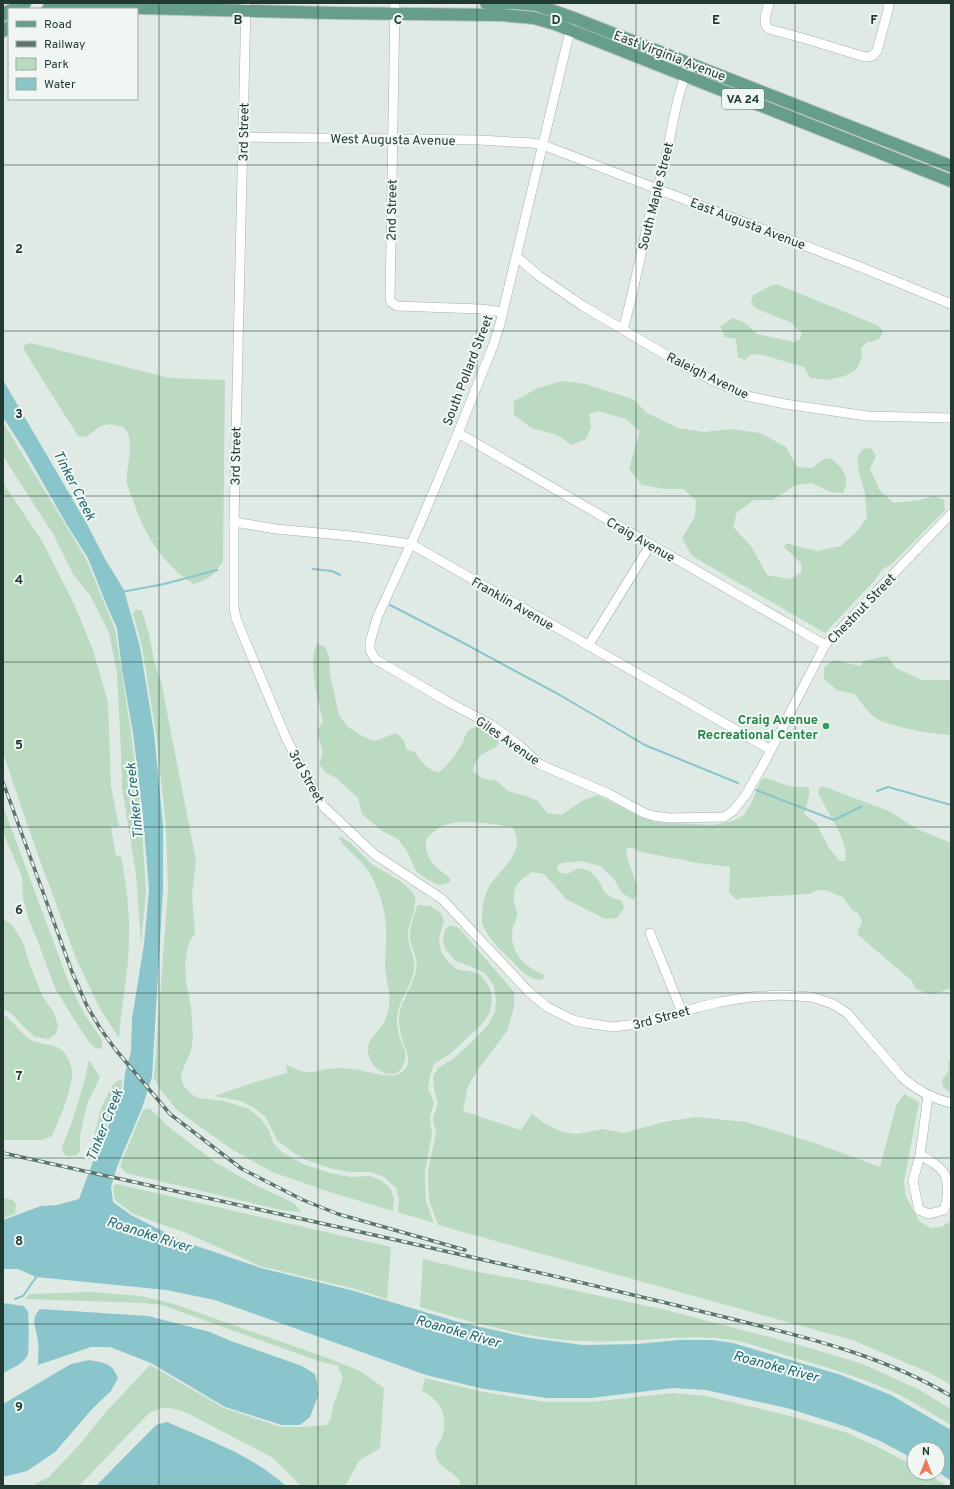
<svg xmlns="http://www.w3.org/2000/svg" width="954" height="1489" viewBox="0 0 954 1489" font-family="Overpass,sans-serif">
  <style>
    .green { fill: #badac1 }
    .water { fill: #8ac5cc }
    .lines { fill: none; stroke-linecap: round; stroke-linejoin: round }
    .stream { stroke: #8ac5cc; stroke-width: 2 }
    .minor-casing { stroke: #a3b1ac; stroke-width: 10 }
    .major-casing { stroke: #bdc4c2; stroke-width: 14 }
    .minor { stroke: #fff; stroke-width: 9 }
    .major { stroke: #679d8d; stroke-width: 12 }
    .rail-casing { stroke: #5c756d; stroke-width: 3.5 }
    .rail { stroke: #f0f7f3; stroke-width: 2; stroke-dasharray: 6; stroke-linecap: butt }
    .grid { fill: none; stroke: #223932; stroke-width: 1; stroke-opacity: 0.55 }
    .leisure-dot { fill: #2e9e5b; stroke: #f0f7f3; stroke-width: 1.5 }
    .labels { text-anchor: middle; stroke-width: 4; stroke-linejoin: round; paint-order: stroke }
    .shield { fill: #f0f7f3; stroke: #60726c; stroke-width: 1 }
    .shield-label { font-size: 12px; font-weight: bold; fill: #223932 }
    .street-label { font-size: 13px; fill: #223932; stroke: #f0f7f3 }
    .leisure-label { font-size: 13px; font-weight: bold; fill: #27864d; stroke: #f0f7f3; text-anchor: end }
    .water-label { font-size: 14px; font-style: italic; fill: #1f6771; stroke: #f0f7f3 }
    .grid-label { font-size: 13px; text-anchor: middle; font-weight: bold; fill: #223932; stroke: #f0f7f3; stroke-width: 4; stroke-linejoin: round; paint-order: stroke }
  </style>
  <rect width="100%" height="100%" fill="#e0eae5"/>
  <!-- green -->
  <g class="green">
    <path d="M776 284 877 325 883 331C881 341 875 341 867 342L861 348 862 357 857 369 845 376 827 380 810 378 804 367 759 354 750 355 745 360 738 357 736 339 725 337 720 326 733 318 745 323 757 334 794 342 800 339 802 333 790 322 757 309 751 303 753 295C761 292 767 286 776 284Z"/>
    <path d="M31 343 169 378 225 380 223 561C214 575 210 579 194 584 163 565 144 534 133 500 131 495 128 488 127 483 125 467 137 438 123 427 121 426 119 426 117 426 98 420 95 435 84 437 82 437 80 436 78 436L24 350V345Z"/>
    <path d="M562 381 585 384 633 399 647 413 678 428 704 432 730 429 760 433 786 447 797 467 812 468 822 460 830 458C843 468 851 477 843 493L830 492 812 483 796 485 772 500H754L737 512 733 527 751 546 767 575 790 579 801 573V563L784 547 787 543 799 547 818 551 841 546 859 529 867 517 865 493 859 473 857 457 863 449 871 448 876 456 870 469 880 491 894 503 920 500 934 496 944 500 945 510 893 563 882 570 874 581 825 633 692 556 682 538 695 517 696 500 683 489H665L642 485 629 469 640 431 626 419 598 411 589 414 591 427 586 439 572 445 557 435 532 428 514 415V401L538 388Z"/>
    <polygon points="3,422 86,559 115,629 131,733 141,815 146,891 141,945 136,874 122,787 121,751 117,673 109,633 90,595 73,574 53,534 3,456"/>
    <path d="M3 483 42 541 74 604 93 650 108 702 111 786 119 826 111 827 116 856H121C126 882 130 911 129 938 129 972 121 1004 119 1038L99 1007 76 958 39 858 3 753Z"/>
    <polygon points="137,609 142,611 149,634 154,661 161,681 196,861 192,894 195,933 188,945 185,964 186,982 191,1006 193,1038 191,1051 185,1064 181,1075 183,1085 191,1094 199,1098 224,1101 249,1109 260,1118 269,1130 273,1143 283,1153 303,1164 330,1173 351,1177 370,1176 381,1180 391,1189 394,1199 393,1211 333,1193 272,1172 231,1149 177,1110 160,1089 154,1078 168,889 166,826 156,733 142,647 133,613"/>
    <path d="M317 644 325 646 329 657 330 675 339 715 348 727 364 737 375 741 396 733 403 739 407 750 415 752C420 761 429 771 439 772 449 764 456 754 463 742 464 739 466 733 468 731 479 721 494 730 501 740 495 754 477 748 473 771L483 779 497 781 508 791 526 796 538 801 547 813 561 815 584 800 598 795 636 815 655 822 712 825 733 821 744 815 752 802 761 780 765 778C775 781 786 786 797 787 802 787 805 786 809 788 810 797 806 805 804 814L816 823 829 848 840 861H845C851 846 826 809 819 795L818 790 822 786 889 811 917 829 951 843V988C935 994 931 997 915 988L912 981 857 934 862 921 858 913 852 910 843 897 825 890H818L809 894 741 898 737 900 729 892 730 867 698 863 641 852 633 848H627L626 854 637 886 636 896 633 900 622 893 614 879 600 866 581 861 562 863 557 866 558 871C566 876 570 873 578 868L590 871 599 881 605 893 613 898 622 901 624 908 617 918 605 919 566 899 544 874 532 872C517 882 511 887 515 907 516 909 518 913 517 915 517 919 514 923 513 927 508 949 523 967 543 974L544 977 541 980C524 978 519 967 507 956 498 948 488 937 483 925 481 922 482 917 482 913 483 902 485 892 492 882 504 866 527 849 512 827 494 824 459 818 443 826 437 828 432 834 427 837 422 857 435 867 450 878V882L446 884 440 885 428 880 416 871 408 853 398 839 382 831 362 814 358 798 336 778 325 772 319 764 323 752 317 730 323 722C319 701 307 664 317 644Z"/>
    <path d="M887 656 896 668 922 680H951V735C932 734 898 728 881 721 869 715 862 704 855 694L837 690 824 679V667L834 660 860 666 864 661Z"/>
    <polygon points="3,806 68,981 85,1015 102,1040 102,1047 100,1049 95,1048 89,1042 70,1013 55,988 37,939 28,918 23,898 22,877 3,832"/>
    <path d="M338 836C353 841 361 856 373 865 387 874 405 881 414 895 419 902 409 923 408 933 407 948 418 958 413 974 411 984 405 993 401 1002 395 1015 396 1033 403 1046 406 1051 406 1057 404 1063 396 1087 366 1068 368 1048 368 1039 379 1031 384 1023 386 1019 388 1011 389 1006 391 992 386 980 385 967 385 957 386 947 386 937 387 913 379 884 364 865 355 854 346 851 338 836Z"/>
    <path d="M418 905 430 906 440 912 444 920 439 938 441 952 448 962 458 970 469 971 481 975 490 988 492 999 490 1012 483 1023 451 1053 434 1064 430 1075 428 1088 434 1103 430 1117 432 1134 425 1171V1185L426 1201 434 1223 398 1212 399 1200 396 1188 384 1177 370 1172H351L333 1169 304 1159 288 1149 277 1140 265 1116 254 1108 241 1101 214 1096 255 1082 287 1073 286 1065C293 1067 300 1072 307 1072 313 1073 321 1070 328 1069 335 1068 344 1068 352 1069 364 1070 390 1079 399 1074 415 1065 406 1051 402 1039 400 1033 399 1024 399 1018 400 1002 411 990 415 975 419 961 415 956 411 943 408 931 413 916 418 905Z"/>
    <polygon points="3,919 12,925 22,940 31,968 43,997 54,1013 58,1026 56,1034 48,1039 35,1037 25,1028 12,1014 3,1009"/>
    <polygon points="449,926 454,926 459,928 514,992 514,1007 507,1031 480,1067 468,1086 463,1111 521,1130 532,1114 544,1123 560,1131 576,1134 603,1129 623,1133 664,1122 696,1117 746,1122 815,1143 880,1167 896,1106 904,1094 919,1102 904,1182 906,1197 920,1222 931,1228 941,1227 950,1222 951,1219 951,1385 928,1372 852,1340 438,1225 429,1200 428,1171 436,1134 433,1118 438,1103 434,1089 433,1077 438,1068 454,1058 475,1039 488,1025 495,1012 496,1001 494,986 485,973 472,967 456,961 445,949 443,939 445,930"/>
    <path d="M3 1014C14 1021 21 1035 33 1041 41 1045 51 1043 59 1048 67 1053 73 1066 72 1075 70 1096 60 1117 52 1136L42 1140H3Z"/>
    <polygon points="951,1058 951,1093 943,1087 942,1080 949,1071 948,1062"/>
    <polygon points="89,1060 100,1077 87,1104 80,1136 80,1151 77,1155 72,1156 67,1156 63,1153 62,1148 73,1119 85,1079"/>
    <polygon points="122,1080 121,1092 94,1154 94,1136 101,1108 112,1086 117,1081"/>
    <polygon points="149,1108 169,1127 215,1162 253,1184 294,1203 301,1212 281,1210 126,1173 120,1166 143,1110"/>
    <polygon points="117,1184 391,1247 387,1299 355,1289 260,1266 184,1232 160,1224 132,1213 115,1200 113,1187"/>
    <polygon points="3,1198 13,1200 16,1204 15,1214 3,1218"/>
    <path d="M423 1259 473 1271 530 1281 666 1310 796 1344 863 1364 918 1389 951 1409V1425C932 1414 913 1401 893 1392 859 1376 822 1366 785 1355 768 1350 750 1343 733 1340 684 1332 635 1344 585 1341 529 1339 474 1323 420 1307Z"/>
    <path d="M92 1292 141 1296 174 1304 333 1360 360 1371 384 1388 380 1448 359 1461 345 1486H301L273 1458 189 1414C173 1407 163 1405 148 1414L79 1486H31L49 1477 80 1444 105 1413 150 1365 224 1408 281 1427H301L327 1425 331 1418 333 1406 343 1378 338 1366 318 1361 162 1305 144 1303 25 1299 30 1294Z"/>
    <path d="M425 1378 483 1392 546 1402H591L673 1393 706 1396 786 1415 845 1432 876 1446 914 1466V1473H926L947 1486H461C460 1484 460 1482 459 1480 454 1471 438 1468 436 1456 434 1449 438 1445 441 1439 450 1419 441 1400 422 1391Z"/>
  </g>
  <!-- water -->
  <g class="water">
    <polygon points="3,380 87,524 105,559 124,590 140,647 154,733 163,826 163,889 152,1077 142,1108 117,1167 111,1187 113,1202 131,1215 182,1241 261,1268 354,1291 462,1323 530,1338 583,1345 637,1344 679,1340 712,1340 733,1343 841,1375 891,1395 951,1430 951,1481 938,1472 938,1449 914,1449 914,1459 880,1441 847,1427 787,1408 706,1390 673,1388 591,1398 547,1398 484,1389 426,1375 215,1300 166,1290 36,1277 18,1269 3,1269 3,1220 41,1206 57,1205 79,1199 94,1159 123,1093 125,1073 131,1052 132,1019 144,944 149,890 143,816 133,733 122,670 117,628 107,606 88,558 67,525 26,453 3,417"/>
    <path d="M3 1303 24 1306C25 1308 27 1310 28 1312 29 1316 29 1350 28 1354 25 1363 11 1369 3 1373Z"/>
    <path d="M40 1309 148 1316 210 1332 231 1341 302 1366 315 1374 317 1382 318 1396 310 1417 300 1425H282L225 1407 151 1363 110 1347H91L38 1365C38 1357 39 1349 38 1342 37 1328 29 1321 40 1309Z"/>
    <path d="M89 1360C105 1363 112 1363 118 1378L111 1391 92 1409 55 1452 27 1471 3 1477V1404L71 1364Z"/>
    <path d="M167 1422C208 1440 252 1455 286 1486H96L156 1425Z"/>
  </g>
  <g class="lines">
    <!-- stream -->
    <g class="stream">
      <polyline points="313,569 332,571 340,575"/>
      <polyline points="122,592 164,584 217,570"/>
      <polyline points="390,605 456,639 558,694 645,745 738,783"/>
      <polyline points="756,790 834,820 862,806"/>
      <polyline points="877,791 888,787 951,805"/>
      <polyline points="15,1299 23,1296 37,1276"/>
    </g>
    <!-- minor casing -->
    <g class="minor-casing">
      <g id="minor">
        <path d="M246 3 234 522V607L236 618 242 633 287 740 316 795 323 806 374 854 442 899 528 991 547 1007 573 1020 586 1023 613 1027 645 1023 699 1007 720 1002 750 997 781 995 812 997 833 1004 847 1013 902 1077C916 1090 931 1098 951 1103"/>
        <polyline points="395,3 390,299 391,302 397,306 480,309 503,312"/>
        <path d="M769 3C767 11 761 24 769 29L806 39 865 57 872 56 877 51 889 6 887 3"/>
        <polyline points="573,26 568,39 500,324 493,346 458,433 419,526 377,618 370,642 370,650 375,659 450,703 490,724 520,746 539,764 607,793 644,813 654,816 669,818 724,817 733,811 745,796 763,765 825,645 951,514"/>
        <polyline points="243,137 479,140 532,143 543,145 863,268 951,304"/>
        <polyline points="517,257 539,276 583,306 683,365 714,381 747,396 785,404 867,416 951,418"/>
        <path d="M623 329C636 286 642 242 654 199 656 188 661 178 664 167 672 131 675 98 690 64"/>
        <polyline points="458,433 825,645"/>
        <polyline points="234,522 276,529 351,536 411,544 771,750"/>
        <polyline points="588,646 651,544"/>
        <polyline points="650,933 682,1012"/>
        <path d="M920 1155C927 1158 942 1168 945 1175 949 1185 948 1200 944 1210L929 1214 919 1210 913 1181 920 1155 928 1096"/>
      </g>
    </g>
    <!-- major casing -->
    <g class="major-casing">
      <g id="major">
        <polyline points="486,3 512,3"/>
        <polyline points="515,3 537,5 576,19 951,166"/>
        <polyline points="13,9 25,3"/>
        <polyline points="48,9 66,6 334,13 501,15 534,18 555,24 951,181"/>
        <polyline points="3,15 9,11"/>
        <polyline points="3,31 9,27"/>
      </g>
    </g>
    <!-- minor -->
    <use href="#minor" class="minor"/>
    <!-- major -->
    <use href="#major" class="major"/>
    <!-- rail casing -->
    <g class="rail-casing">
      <g id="rail">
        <polyline points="3,782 72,972 87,1006 100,1028 115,1049 170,1114 242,1169 303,1200 338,1214 465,1250"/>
        <path d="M3 1153C213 1200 424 1244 633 1295 671 1304 709 1313 748 1323 818 1340 889 1359 951 1396"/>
      </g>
    </g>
    <!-- rail -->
    <use href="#rail" class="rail"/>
  </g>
  <!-- grid -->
  <path class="grid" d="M159 3V1486M318 3V1486M477 3V1486M636 3V1486M795 3V1486M3 165H951M3 331H951M3 496H951M3 662H951M3 827H951M3 993H951M3 1158H951M3 1324H951"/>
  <!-- markers -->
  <circle class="leisure-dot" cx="826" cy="726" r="4"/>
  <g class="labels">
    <!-- shield labels -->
    <rect class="shield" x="722" y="89" width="42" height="20" rx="3"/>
    <g class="shield-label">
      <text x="743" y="103">VA 24</text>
    </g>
    <!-- street labels -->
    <g class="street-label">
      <text transform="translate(670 55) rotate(21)" y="5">East Virginia Avenue</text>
      <text transform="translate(243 132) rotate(-89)" y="5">3rd Street</text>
      <text transform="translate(393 139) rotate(1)" y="5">West Augusta Avenue</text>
      <text transform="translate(655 196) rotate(-76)" y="5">South Maple Street</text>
      <text transform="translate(391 210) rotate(-89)" y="5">2nd Street</text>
      <text transform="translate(748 223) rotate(21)" y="5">East Augusta Avenue</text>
      <text transform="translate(467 370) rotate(-69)" y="5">South Pollard Street</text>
      <text transform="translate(708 375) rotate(26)" y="5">Raleigh Avenue</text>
      <text transform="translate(235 456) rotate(-89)" y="5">3rd Street</text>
      <text transform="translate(641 539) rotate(30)" y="5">Craig Avenue</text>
      <text transform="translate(513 603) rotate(30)" y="5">Franklin Avenue</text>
      <text transform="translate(861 608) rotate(-46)" y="5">Chestnut Street</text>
      <text transform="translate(508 740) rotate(35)" y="5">Giles Avenue</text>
      <text transform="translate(307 776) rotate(61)" y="5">3rd Street</text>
      <text transform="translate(661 1017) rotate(-15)" y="5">3rd Street</text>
    </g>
    <!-- leisure labels -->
    <g class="leisure-label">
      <text x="818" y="724">Craig Avenue<tspan x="818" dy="15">Recreational Center</tspan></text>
    </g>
    <!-- water labels -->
    <g class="water-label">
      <text transform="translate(75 485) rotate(63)" y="5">Tinker Creek</text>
      <text transform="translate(134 801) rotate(-96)" y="5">Tinker Creek</text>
      <text transform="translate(104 1125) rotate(-68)" y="5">Tinker Creek</text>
      <text transform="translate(149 1234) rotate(18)" y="5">Roanoke River</text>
      <text transform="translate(458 1331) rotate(16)" y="5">Roanoke River</text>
      <text transform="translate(776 1366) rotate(15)" y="5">Roanoke River</text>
    </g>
  </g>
  <g class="grid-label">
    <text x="238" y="24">B</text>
    <text x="398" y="24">C</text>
    <text x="556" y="24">D</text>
    <text x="716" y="24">E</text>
    <text x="874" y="24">F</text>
    <text x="19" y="253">2</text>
    <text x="19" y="418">3</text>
    <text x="19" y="584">4</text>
    <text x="19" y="749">5</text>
    <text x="19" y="914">6</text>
    <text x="19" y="1080">7</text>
    <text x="19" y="1245">8</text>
    <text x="19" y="1411">9</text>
  </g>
  <!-- border -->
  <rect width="954" height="1489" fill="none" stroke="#223932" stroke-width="8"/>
  <!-- legend -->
  <rect x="8" y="8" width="130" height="92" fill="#f0f7f3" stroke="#9eaba6"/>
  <rect x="16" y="21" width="20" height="6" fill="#679d8d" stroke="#9eaba6"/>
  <text x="44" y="28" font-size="12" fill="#223932">Road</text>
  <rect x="16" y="41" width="20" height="6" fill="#5c756d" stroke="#9eaba6"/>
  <text x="44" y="48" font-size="12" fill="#223932">Railway</text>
  <rect x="16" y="58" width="20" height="12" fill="#badac1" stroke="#9eaba6"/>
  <text x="44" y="68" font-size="12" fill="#223932">Park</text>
  <rect x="16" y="78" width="20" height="12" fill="#8ac5cc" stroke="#9eaba6"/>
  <text x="44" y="88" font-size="12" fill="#223932">Water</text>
  <!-- north arrow -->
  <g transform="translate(926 1461)"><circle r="19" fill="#f0f7f3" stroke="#9eaba6"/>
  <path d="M0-3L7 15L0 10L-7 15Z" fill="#ea7b5e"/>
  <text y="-6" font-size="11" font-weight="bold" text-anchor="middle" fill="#223932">N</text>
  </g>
</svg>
